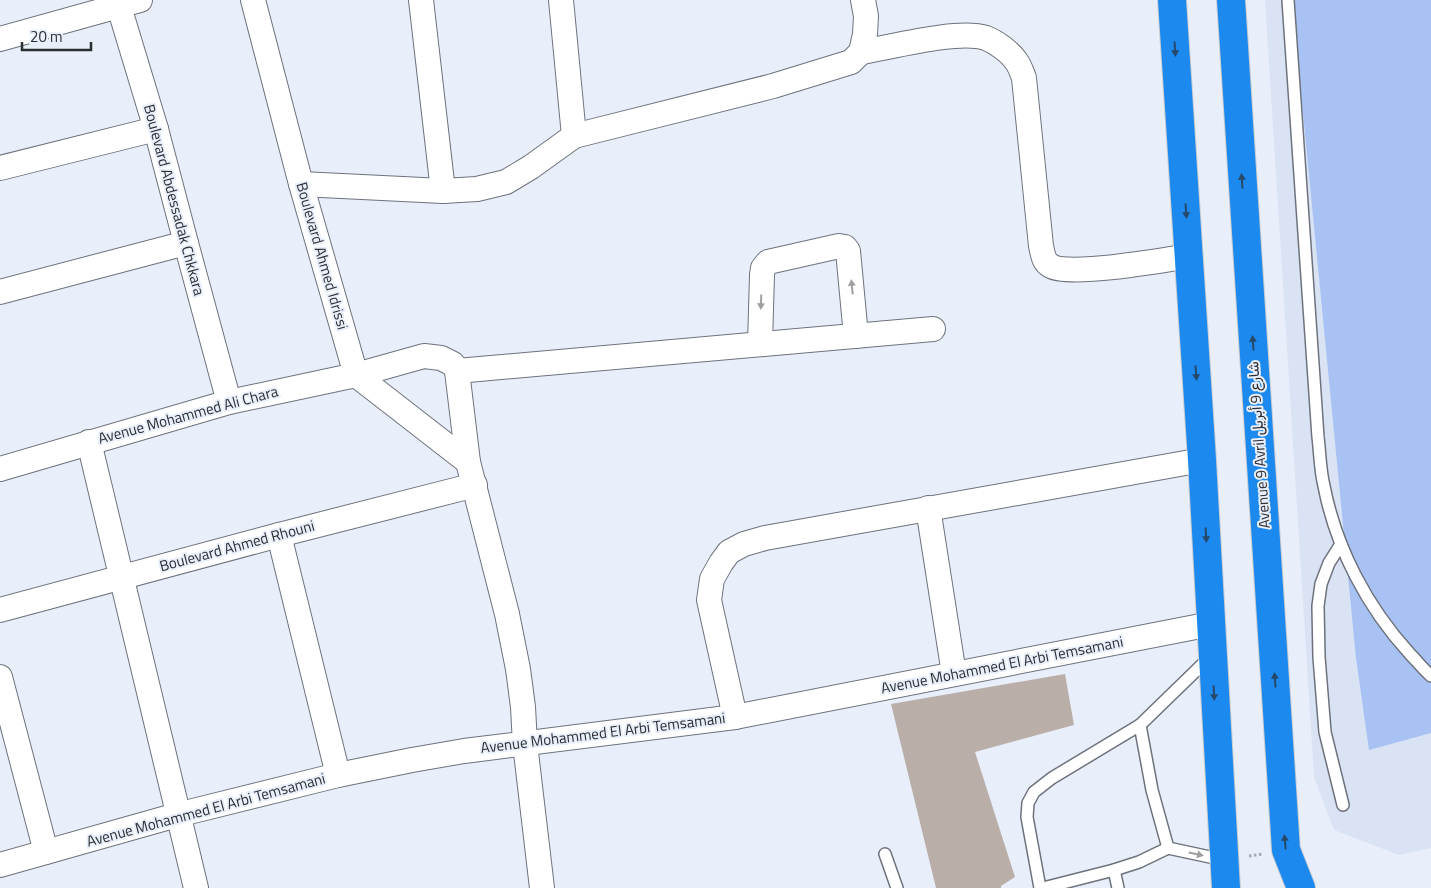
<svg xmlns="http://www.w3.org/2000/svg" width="1431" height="888" viewBox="0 0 1431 888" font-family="'Titillium Web',Vazirmatn,sans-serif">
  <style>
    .built { fill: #d9e3f4 }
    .green { fill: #a7c2f3 }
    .building { fill: #baaea9 }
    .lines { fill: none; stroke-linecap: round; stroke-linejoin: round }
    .lane-casing { stroke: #6d727c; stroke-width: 14 }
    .street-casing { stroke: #6d727c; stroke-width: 26 }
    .highway-casing { stroke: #cccdce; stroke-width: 30 }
    .path { stroke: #a5a9b2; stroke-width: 3; stroke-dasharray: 2.5 2.5; stroke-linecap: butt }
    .lane { stroke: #fff; stroke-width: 11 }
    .street { stroke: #fff; stroke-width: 24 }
    .highway { stroke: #1c89ef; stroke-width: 28 }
    .oneway { fill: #26496a }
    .oneway2 { fill: #a0a0a2 }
    .labels { text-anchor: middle; stroke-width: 4; stroke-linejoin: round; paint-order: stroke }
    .street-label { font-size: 15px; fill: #2b2d31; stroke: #e9effa }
  </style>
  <rect width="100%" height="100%" fill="#e9effa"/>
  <!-- built -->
  <polygon class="built" points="1265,0 1431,0 1431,848 1399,855 1334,830 1314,777"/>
  <!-- green -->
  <polygon class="green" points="1292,0 1431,0 1431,733 1369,750 1356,658"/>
  <!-- building -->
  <polygon class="building" points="1065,674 1074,725 975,752 1015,877 1001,886 1001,888 936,888 891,704"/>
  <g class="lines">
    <!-- lane casing -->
    <g class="lane-casing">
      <g id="lane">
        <path d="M1288 0 1318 437C1320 453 1320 470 1324 486 1336 548 1367 607 1410 654 1417 661 1423 669 1431 676"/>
        <polyline points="1341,544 1329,563 1321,584 1318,606 1319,657 1325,732 1343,805"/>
        <polyline points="1140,725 1152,790 1168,848"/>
        <polyline points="885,854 897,888"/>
        <polyline points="1114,870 1118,888"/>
        <polyline points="1040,888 1027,817 1028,803 1034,792 1052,778 1140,725 1209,658"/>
        <polyline points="1043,888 1114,870 1139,862 1168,848 1224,860"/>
      </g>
    </g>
    <!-- street casing -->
    <g class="street-casing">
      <g id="street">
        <polyline points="117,0 156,129 186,243 229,402"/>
        <polyline points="253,0 301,184 356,375 468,462"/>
        <polyline points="421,0 443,191"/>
        <polyline points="561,0 574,136"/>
        <polyline points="0,39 140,0"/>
        <path d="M861 52C892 47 958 29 986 38 996 42 1010 52 1016 61 1020 66 1022 73 1024 78L1041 246C1043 254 1043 262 1051 266 1068 277 1165 260 1189 256"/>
        <polyline points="0,168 156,129"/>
        <polyline points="301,184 443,191 477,189 506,182 531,167 574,136 773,86 851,62 861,52 865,34 866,16 863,0"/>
        <polyline points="0,292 186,243"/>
        <polyline points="760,344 762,275 763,268 768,262 839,246 845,247 848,251 856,336"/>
        <polyline points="457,371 933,329"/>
        <polyline points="89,442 196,888"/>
        <polyline points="0,469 229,402 356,375 424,356 441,358 453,364 457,371 468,462 507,614 518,669 523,707 525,744 542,888"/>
        <polyline points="928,508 954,674"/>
        <polyline points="279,535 338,775"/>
        <polyline points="0,610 279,535 475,485"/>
        <polyline points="0,677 46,852"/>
        <polyline points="735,717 709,600 712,579 721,563 729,552 744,544 765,538 1202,460"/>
        <polyline points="0,865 177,815 338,775 412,760 464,751 735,717 1211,624"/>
      </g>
    </g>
    <!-- highway casing -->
    <g class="highway-casing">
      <g id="highway">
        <polyline points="1172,0 1202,460 1226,888"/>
        <polyline points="1231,0 1286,850 1301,888"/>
      </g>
    </g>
    <!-- path -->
    <polyline class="path" points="1249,856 1263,854"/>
    <!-- lane -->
    <use href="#lane" class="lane"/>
    <!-- street -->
    <use href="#street" class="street"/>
    <!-- highway -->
    <use href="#highway" class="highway"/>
  </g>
  <!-- one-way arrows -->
  <defs><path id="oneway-solid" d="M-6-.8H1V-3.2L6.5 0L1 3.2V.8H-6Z" transform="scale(1.25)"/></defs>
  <g class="oneway">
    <use href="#oneway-solid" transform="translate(1175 49) rotate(86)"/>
    <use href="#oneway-solid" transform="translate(1242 181) rotate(-94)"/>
    <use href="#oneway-solid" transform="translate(1186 211) rotate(86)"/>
    <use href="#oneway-solid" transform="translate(1253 343) rotate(-94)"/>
    <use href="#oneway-solid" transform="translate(1196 373) rotate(86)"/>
    <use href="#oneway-solid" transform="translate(1206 535) rotate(87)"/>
    <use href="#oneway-solid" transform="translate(1275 680) rotate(-94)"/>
    <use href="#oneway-solid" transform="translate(1214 693) rotate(87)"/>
    <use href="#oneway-solid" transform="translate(1285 842) rotate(-95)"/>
  </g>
  <g class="oneway2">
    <use href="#oneway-solid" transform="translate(852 287) rotate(-96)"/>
    <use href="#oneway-solid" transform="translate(761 302) rotate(92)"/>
    <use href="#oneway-solid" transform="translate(1196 854) rotate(12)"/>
  </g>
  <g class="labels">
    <!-- street labels -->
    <g class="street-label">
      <text transform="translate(174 200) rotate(75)" y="5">Boulevard Abdessadak Chkkara</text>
      <text transform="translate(322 256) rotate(74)" y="5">Boulevard Ahmed Idrissi</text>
      <text transform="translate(188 415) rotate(-15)" y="5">Avenue Mohammed Ali Chara</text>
      <text transform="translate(1259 445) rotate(-94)" y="5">Avenue 9 Avril شارع 9 أبريل</text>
      <text transform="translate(237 546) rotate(-15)" y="5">Boulevard Ahmed Rhouni</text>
      <text transform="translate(1002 665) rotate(-11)" y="5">Avenue Mohammed El Arbi Temsamani</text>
      <text transform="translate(603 733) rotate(-7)" y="5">Avenue Mohammed El Arbi Temsamani</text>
      <text transform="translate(206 810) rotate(-15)" y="5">Avenue Mohammed El Arbi Temsamani</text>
    </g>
  </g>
  <!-- scale -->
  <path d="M22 42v8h69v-8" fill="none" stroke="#2b2d31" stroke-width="2.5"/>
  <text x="30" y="42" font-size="15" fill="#2b2d31" stroke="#e9effa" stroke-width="4" paint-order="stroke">20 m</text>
</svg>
